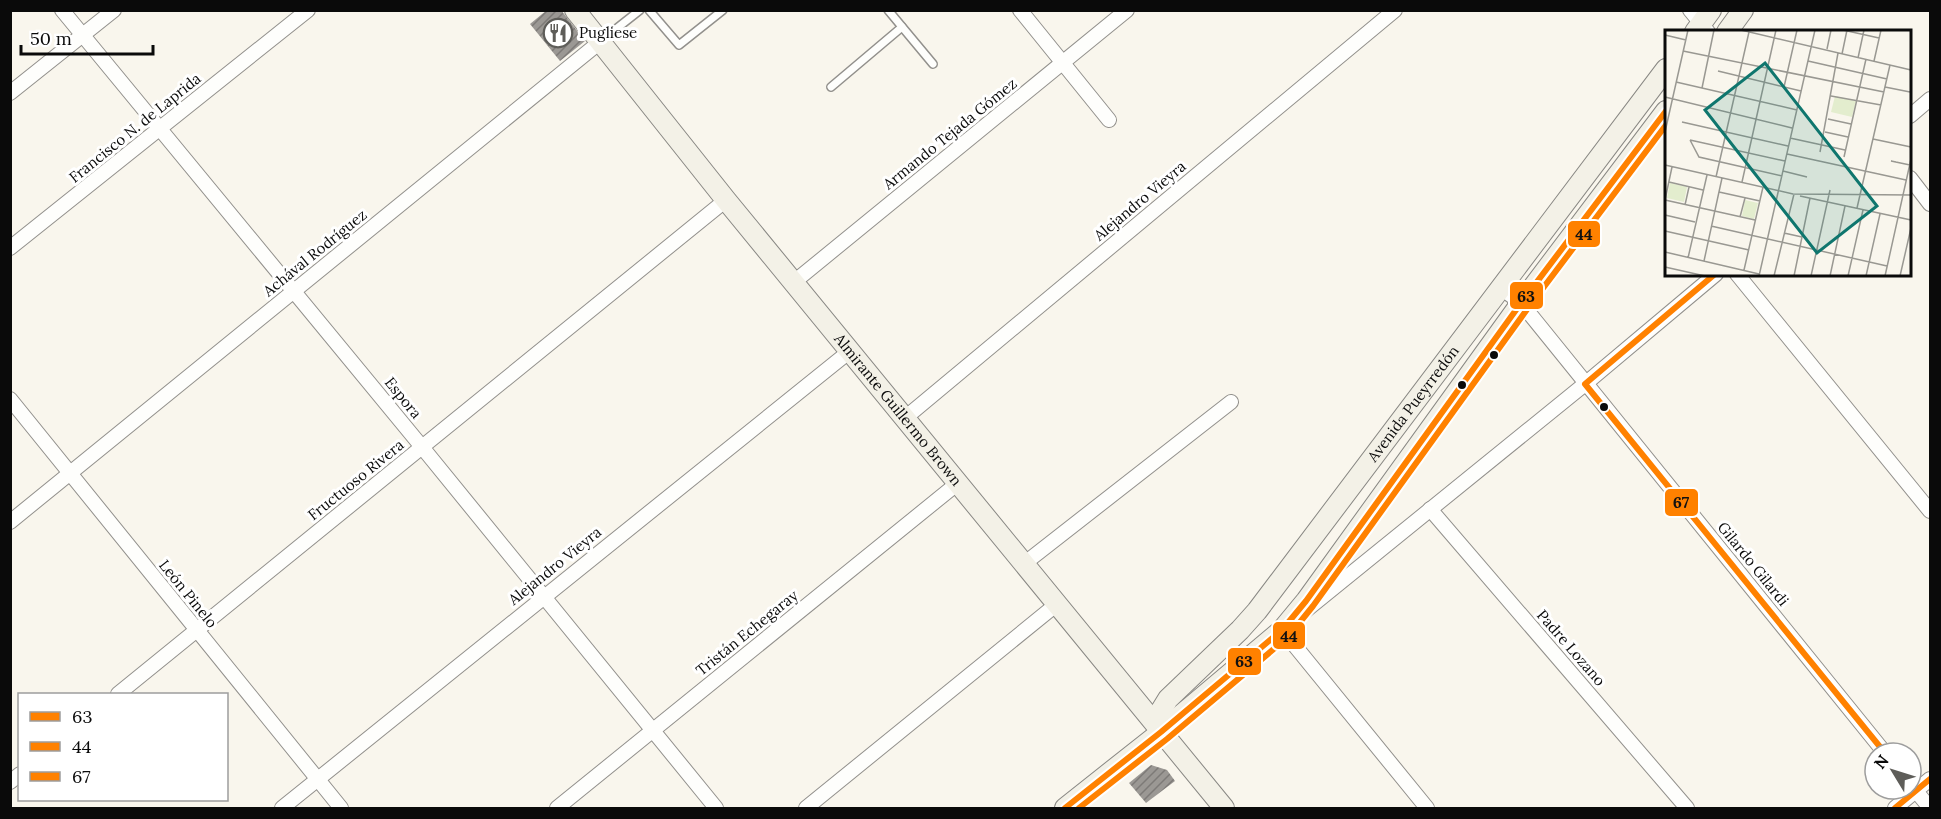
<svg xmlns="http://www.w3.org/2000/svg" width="1941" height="819" viewBox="0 0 1941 819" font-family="Lora,serif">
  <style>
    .building { fill: url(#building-hatch) }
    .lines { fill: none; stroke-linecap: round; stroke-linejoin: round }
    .lane-casing { stroke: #92908c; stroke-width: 10 }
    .street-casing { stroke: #92908c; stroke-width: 16 }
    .secondary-casing { stroke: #888783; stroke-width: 22 }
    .lane { stroke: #fefefc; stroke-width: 7 }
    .street { stroke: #fefefc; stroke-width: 14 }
    .secondary { stroke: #f3f1e7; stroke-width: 20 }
    .bus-1-casing { stroke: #fff; stroke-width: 10 }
    .bus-2-casing { stroke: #fff; stroke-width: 10 }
    .bus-3-casing { stroke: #fff; stroke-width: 10 }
    .bus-1 { stroke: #ff8100; stroke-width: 6 }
    .bus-2 { stroke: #ff8100; stroke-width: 6 }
    .bus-3 { stroke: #ff8100; stroke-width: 6 }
    .bus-dot { fill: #0a0a0a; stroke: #fff; stroke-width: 2 }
    .labels { text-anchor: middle; stroke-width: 6; stroke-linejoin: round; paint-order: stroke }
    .poi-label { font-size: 15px; fill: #0a0a0a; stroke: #fff; text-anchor: start }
    .street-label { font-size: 15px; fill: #0a0a0a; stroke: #fff }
    .inset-road { fill: none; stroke: #999892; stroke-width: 1.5 }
    .view { fill: #0f766e; fill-opacity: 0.15; stroke: #0f766e; stroke-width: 3 }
    .inset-edge { fill: none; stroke: #0a0a0a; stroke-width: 3 }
    .line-badge { stroke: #fff; stroke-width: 2 }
    .pale-badge-label { font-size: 16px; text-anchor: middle; font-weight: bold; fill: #111 }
  </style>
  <defs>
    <pattern id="building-hatch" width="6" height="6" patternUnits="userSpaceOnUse" patternTransform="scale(1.5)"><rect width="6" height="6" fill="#9b9894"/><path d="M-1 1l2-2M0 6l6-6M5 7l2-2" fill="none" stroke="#7d7a77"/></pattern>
  </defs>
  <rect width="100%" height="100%" fill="#f9f6ed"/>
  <!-- building -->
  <g class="building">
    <polygon points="547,10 561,10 585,41 560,61 530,24"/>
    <polygon points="1151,765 1167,770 1175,781 1146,803 1129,783"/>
  </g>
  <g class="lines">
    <!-- lane casing -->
    <g class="lane-casing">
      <g id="lane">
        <polyline points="649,10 679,45 723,10"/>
        <polyline points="888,10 933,64"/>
        <polyline points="602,40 640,10"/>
        <polyline points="831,87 902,27"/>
      </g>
    </g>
    <!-- street casing -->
    <g class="street-casing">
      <g id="street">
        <polyline points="62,10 422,447 716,808"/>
        <polyline points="1020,10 1109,120"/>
        <polyline points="1690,10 1708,32"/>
        <polyline points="10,93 114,10"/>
        <polyline points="1910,116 1930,99"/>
        <polyline points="1910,178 1930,204"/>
        <polyline points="10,248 308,10"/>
        <polyline points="1737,274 1930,511"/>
        <polyline points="794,282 1127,10"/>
        <polyline points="1501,288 1521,303 1885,753"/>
        <polyline points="10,399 341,808"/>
        <polyline points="905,418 1395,10"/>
        <polyline points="1430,509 1687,808"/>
        <polyline points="10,522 600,42"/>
        <polyline points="1025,563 1231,402"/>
        <polyline points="1305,611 1585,384 1716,274"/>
        <polyline points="1288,625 1282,630 1427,808"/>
        <polyline points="118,694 726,200"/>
        <polyline points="10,782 20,774"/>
        <polyline points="1911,785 1930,808"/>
        <polyline points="282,808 850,351"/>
        <polyline points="557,808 958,483"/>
        <polyline points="806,808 1057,604"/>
        <polyline points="1895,808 1930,779"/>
      </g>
    </g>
    <!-- secondary casing -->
    <g class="secondary-casing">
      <g id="secondary">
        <path id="s1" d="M575 10 726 200 1224 808"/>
        <polyline points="1695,32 1711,10"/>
        <polyline points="1727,32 1743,10"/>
        <path id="s2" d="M1161 732 1160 712 1168 699 1240 630 1257 611 1666 69"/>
        <polyline points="1065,808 1161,732 1282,630 1306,601 1521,303 1666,111"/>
      </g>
    </g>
    <!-- lane -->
    <use href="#lane" class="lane"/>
    <!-- street -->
    <use href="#street" class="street"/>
    <!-- secondary -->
    <use href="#secondary" class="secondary"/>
    <!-- bus-1 casing -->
    <g class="bus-1-casing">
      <polyline id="bus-1" points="1065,808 1161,732 1282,630 1306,601 1521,303 1666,111"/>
    </g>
    <!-- bus-2 casing -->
    <g class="bus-2-casing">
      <polyline id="bus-2" points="1079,808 1167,739 1288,637 1313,606 1528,308 1666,125"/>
    </g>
    <!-- bus-3 casing -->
    <g class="bus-3-casing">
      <g id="bus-3">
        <polyline points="1715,274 1585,384 1885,753"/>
        <polyline points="1895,808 1930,779"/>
      </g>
    </g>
    <!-- bus-1 -->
    <use href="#bus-1" class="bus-1"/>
    <!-- bus-2 -->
    <use href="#bus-2" class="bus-2"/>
    <!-- bus-3 -->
    <use href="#bus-3" class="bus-3"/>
  </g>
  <!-- icons -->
  <defs>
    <g id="restaurant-ring" transform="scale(1.5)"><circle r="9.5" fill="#fff" stroke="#5e5d59" stroke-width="1.5"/><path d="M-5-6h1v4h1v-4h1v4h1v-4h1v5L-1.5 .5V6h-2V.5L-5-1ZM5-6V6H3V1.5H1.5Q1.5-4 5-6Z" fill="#5e5d59"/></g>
  </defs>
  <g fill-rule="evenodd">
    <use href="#restaurant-ring" x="558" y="33"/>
  </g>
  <!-- markers -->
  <g class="bus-dot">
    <circle cx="1494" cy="355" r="5"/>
    <circle cx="1462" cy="385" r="5"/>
    <circle cx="1604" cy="407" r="5"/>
  </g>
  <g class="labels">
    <!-- poi labels -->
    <g class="poi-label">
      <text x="579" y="38">Pugliese</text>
    </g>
    <!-- street labels -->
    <g class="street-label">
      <text transform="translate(135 128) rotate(-39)" y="5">Francisco N. de Laprida</text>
      <text transform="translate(950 134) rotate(-39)" y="5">Armando Tejada Gómez</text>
      <text transform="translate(1140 201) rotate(-40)" y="5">Alejandro Vieyra</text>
      <text transform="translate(315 253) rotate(-39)" y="5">Achával Rodríguez</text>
      <text transform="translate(403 398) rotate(51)" y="5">Espora</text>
      <text dy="5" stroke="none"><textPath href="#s2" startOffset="420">Avenida Pueyrredón</textPath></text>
      <text dy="5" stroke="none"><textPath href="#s1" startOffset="514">Almirante Guillermo Brown</textPath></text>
      <text transform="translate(356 480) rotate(-39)" y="5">Fructuoso Rivera</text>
      <text transform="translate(1753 564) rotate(51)" y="5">Gilardo Gilardi</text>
      <text transform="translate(555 566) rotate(-39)" y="5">Alejandro Vieyra</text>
      <text transform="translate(188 594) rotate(51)" y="5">León Pinelo</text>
      <text transform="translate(747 633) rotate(-39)" y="5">Tristán Echegaray</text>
      <text transform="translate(1571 648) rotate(49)" y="5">Padre Lozano</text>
    </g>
  </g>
  <!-- overview -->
  <g transform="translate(1665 30)">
    <rect width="246" height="246" fill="#f9f6ed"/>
    <path d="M170 66 191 71 187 87 166 82ZM5 153 22 157 19 172 2 168ZM80 170 93 173 89 189 77 186Z" fill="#e3edce"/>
    <path class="inset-road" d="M76 0 246 40M178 0 214 8M0 5 21 10M162 19 166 0M18 21 219 62M177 24 182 0M193 28 199 0M143 31 222 49M209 31 216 0M53 41 136 61M11 52 132 80M119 57 132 0M220 57 245 62M37 58 49 0M166 66 216 75M0 67 127 98M163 89 186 94M17 92 123 116M0 102 23 0M160 102 183 107M125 108 180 120M208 109 246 117M25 110 34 127 117 146M25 110 120 131M155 122 173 23M122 124 241 150M179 127 201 29M231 132 226 131 245 135M0 135 128 164 246 165M118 141 142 147M51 147 84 2M4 152 38 160M77 152 111 0M54 162 95 171M135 166 246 190M0 170 90 190M0 170 7 137M20 175 24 157M192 178 225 35M0 185 30 192M75 187 80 168M46 196 222 236M0 201 84 220M119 203 137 207M0 222 94 244M23 228 42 145M39 231 57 148M0 237 40 246M79 240 98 157M94 246 150 0M109 246 129 164M129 246 145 168M146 246 165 160M165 246 180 176M183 246 198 180M201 246 215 184M220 246 246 129M235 246 246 198"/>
    <path class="view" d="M100 33 212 176 152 223 40 80Z"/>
    <rect width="246" height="246" class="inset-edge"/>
  </g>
  <g class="line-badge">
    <rect x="1567" y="220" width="34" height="28" rx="6" fill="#ff8100"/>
    <rect x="1509" y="281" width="35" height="29" rx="6" fill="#ff8100"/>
    <rect x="1664" y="488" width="35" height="29" rx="6" fill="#ff8100"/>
    <rect x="1272" y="621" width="34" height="29" rx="6" fill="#ff8100"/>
    <rect x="1227" y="647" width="35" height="29" rx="6" fill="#ff8100"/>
  </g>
  <g class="pale-badge-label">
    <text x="1584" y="240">44</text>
    <text x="1526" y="302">63</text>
    <text x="1681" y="508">67</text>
    <text x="1289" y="642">44</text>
    <text x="1244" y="667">63</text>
  </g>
  <!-- border -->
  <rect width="1941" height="819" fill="none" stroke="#0a0a0a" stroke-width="24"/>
  <!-- legend -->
  <rect x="18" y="693" width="210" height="108" fill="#ffffff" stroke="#9d9d9d" stroke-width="1.5"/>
  <rect x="30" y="712" width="30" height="9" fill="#ff8100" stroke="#9d9d9d" stroke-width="1.5"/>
  <text x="72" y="723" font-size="18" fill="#0a0a0a">63</text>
  <rect x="30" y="742" width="30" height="9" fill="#ff8100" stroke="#9d9d9d" stroke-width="1.5"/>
  <text x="72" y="753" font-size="18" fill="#0a0a0a">44</text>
  <rect x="30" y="772" width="30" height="9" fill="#ff8100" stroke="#9d9d9d" stroke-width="1.5"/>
  <text x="72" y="783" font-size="18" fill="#0a0a0a">67</text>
  <!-- north arrow -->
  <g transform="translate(1893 771) rotate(308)"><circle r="28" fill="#ffffff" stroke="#9d9d9d" stroke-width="1.5"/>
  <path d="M0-4.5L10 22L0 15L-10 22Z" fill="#5e5d59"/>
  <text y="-9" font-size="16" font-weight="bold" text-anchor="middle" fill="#0a0a0a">N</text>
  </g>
  <!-- scale -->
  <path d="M21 45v9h132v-9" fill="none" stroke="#0a0a0a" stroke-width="3"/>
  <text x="30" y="45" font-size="18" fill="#0a0a0a" stroke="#ffffff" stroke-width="4.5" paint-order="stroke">50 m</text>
</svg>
